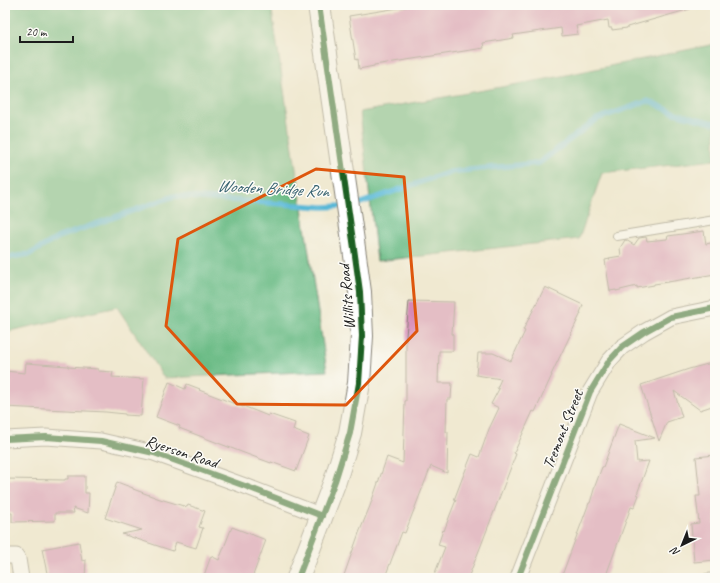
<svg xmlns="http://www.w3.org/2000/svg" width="720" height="583" viewBox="0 0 720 583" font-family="Caveat,sans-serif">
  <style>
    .forest { fill: #6bbb85; stroke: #446c50 }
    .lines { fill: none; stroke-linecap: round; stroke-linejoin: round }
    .stream { stroke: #58b8d7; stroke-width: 5.5 }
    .building { fill: #d689b6 }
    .lane-casing { stroke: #868276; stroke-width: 10 }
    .street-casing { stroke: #868276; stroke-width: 17 }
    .secondary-casing { stroke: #868276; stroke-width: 24 }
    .lane { stroke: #fff; stroke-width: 8 }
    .street { stroke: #fff; stroke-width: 15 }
    .secondary { stroke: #fff; stroke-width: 22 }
    .cycleway-casing { stroke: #fdfcf7; stroke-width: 8 }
    .cycleway { stroke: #1b5e20; stroke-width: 6 }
    .marked { fill: none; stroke: #de560d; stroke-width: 3; stroke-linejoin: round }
    .labels { text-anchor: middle; stroke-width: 3; stroke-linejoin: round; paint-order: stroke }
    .street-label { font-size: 16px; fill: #1c1c1c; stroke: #fdfcf7 }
    .water-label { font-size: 17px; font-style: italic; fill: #376270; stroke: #fdfcf7 }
  </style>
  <rect width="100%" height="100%" fill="#fdfcf7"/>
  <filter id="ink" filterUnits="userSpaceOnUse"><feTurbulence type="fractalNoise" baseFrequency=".025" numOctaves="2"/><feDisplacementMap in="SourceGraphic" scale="8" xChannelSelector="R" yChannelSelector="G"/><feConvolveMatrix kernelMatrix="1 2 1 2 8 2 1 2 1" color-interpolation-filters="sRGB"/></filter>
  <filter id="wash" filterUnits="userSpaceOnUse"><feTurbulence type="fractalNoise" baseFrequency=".012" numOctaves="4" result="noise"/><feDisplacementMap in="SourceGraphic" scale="16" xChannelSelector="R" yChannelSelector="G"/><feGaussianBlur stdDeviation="0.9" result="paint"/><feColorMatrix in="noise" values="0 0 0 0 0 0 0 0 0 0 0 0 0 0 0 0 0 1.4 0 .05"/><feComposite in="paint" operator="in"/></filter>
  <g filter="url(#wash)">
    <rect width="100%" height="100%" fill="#f0e9d1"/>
    <!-- forest -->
    <g class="forest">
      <polygon points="5,5 271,5 327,371 164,378 117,307 5,332"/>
      <polygon points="715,44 715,160 602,173 579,239 377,261 360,112 552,78"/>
    </g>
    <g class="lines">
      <!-- stream -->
      <g class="stream">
        <polyline points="352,206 450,172 539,163 597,119 648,101 675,113 713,123 715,122"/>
        <polyline points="5,258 30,254 59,237 174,196 323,207 343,206"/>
      </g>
    </g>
    <g id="blocks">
      <!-- building -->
      <g class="building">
        <polygon points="417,5 690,5 690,9 627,27 627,28 612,30 612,28 609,28 608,20 576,26 578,34 562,36 561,28 513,35 514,38 483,43 484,48 374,65 374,66 359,69 358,59 356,60 349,16"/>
        <polygon points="704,231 706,244 715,242 715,274 668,282 654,284 654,285 637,288 637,286 616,291 616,290 610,291 605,260 610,259 609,258 621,256 620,248 625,240 626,240 634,245 639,238 646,237 647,241 667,239 668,236"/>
        <polygon points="545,287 583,305 580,313 581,313 551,375 552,375 535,412 533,411 514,453 516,454 480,548 468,578 433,578 445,547 438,545 443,530 444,531 450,515 456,500 454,500 462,479 472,454 479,457 489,429 499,408 491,404 499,389 497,388 501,379 476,375 478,353 493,353 511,361 525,331 523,330"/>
        <polygon points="409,301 454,302 452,334 453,334 453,351 439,351 438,383 452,383 451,399 447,399 446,432 448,432 447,473 431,466 405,533 402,532 385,577 378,574 376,578 343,578 359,533 370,506 387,457 403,463 405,401 406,401 406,336"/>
        <polygon points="715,362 715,405 700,410 674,391 682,417 667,422 659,441 641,385 689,369"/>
        <polygon points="26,363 68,366 68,367 98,369 98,371 113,372 112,377 144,379 141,416 125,415 125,414 106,412 5,407 5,371 25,373"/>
        <polygon points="169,382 185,389 187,384 200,389 199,390 243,407 243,406 268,416 269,414 295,423 293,430 309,436 296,471 271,462 271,463 244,453 179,428 180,426 156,417"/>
        <polygon points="619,424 655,438 635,441 637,462 649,461 637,494 639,495 634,508 631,507 605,578 561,578 589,503 590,503 595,486 602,467 603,467"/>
        <polygon points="715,455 715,560 694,562 691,524 699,523 696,496 700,496 696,457"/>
        <polygon points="68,476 85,476 85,493 89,493 88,513 73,508 74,513 55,513 55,521 12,522 12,513 5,513 5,479 65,480 65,479 68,479"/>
        <polygon points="117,482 133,488 133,489 160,499 187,507 188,505 205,511 199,527 203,528 196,548 176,542 173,551 122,534 142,530 105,518"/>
        <polygon points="232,527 266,540 252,578 203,578 211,556 219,560"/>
        <polygon points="79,542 82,561 86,560 85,578 48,578 42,549"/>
      </g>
    </g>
  </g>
  <g filter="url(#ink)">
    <use href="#blocks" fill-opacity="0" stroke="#868276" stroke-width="1"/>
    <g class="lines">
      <!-- lane casing -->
      <g class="lane-casing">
        <g id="lane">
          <polyline points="617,236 715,220"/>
          <polyline points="707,578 715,577"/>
        </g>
      </g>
      <!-- street casing -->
      <g class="street-casing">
        <g id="street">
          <polyline points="5,439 46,437 101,441 154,453 245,486 322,516"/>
          <polyline points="5,556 16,556 18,559 21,578"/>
          <polyline points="518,578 590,392 609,361 622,347 644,332 671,317 715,308"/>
        </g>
      </g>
      <!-- secondary casing -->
      <g class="secondary-casing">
        <polyline id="secondary" points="298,578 335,481 350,433 359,383 362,336 360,292 353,241 319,5"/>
      </g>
      <!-- lane -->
      <use href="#lane" class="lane"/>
      <!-- street -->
      <use href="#street" class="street"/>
      <!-- secondary -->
      <use href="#secondary" class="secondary"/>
      <!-- cycleway casing -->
      <g class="cycleway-casing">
        <g id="cycleway">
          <polyline points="5,439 46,437 101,441 154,453 245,486 322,516"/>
          <polyline points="298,578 335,481 350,433 359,383 362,336 360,292 353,241 319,5"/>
          <polyline points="518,578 590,392 609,361 622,347 644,332 671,317 715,308"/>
        </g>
      </g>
      <!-- cycleway -->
      <use href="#cycleway" class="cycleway"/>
    </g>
  </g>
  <!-- marked area -->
  <path d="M0 0H720V583H0ZM316 169 404 177 417 331 346 405 237 404 166 326 178 239Z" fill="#f0e9d1" fill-opacity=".55" fill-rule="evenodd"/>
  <path class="marked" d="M316 169 404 177 417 331 346 405 237 404 166 326 178 239Z"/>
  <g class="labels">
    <!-- street labels -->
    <g class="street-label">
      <text transform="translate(346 297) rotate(-95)" y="6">Willits Road</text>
      <text transform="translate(562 429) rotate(-68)" y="6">Tremont Street</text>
      <text transform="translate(182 451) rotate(18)" y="6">Ryerson Road</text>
    </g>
    <!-- water labels -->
    <g class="water-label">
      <text transform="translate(273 188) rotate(3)" y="6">Wooden Bridge Run</text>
    </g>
  </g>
  <!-- margin -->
  <rect width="720" height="583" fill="none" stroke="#fdfcf7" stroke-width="20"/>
  <!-- north arrow -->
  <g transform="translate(682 545) rotate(223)" stroke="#fdfcf7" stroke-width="3" paint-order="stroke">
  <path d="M0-3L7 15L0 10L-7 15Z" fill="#1c1c1c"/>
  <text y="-6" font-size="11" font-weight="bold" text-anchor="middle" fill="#1c1c1c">N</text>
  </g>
  <!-- scale -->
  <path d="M20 36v6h53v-6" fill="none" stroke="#1c1c1c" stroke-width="2"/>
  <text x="26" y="36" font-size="12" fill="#1c1c1c" stroke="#fdfcf7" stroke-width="3" paint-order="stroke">20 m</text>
</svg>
